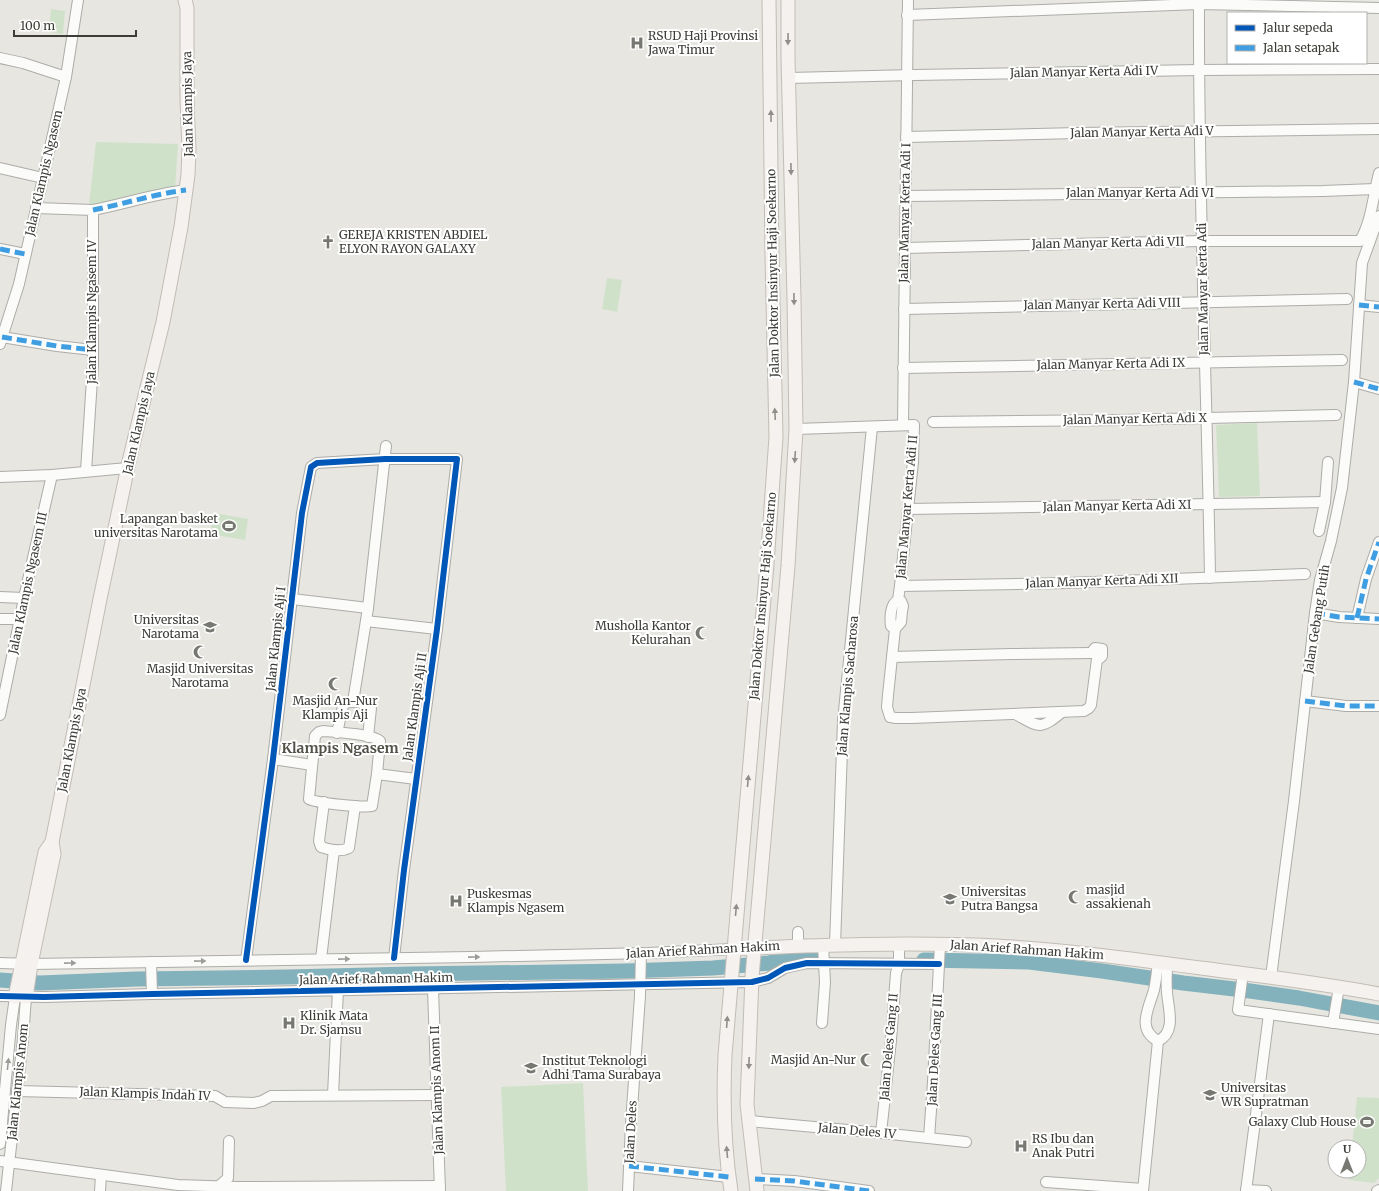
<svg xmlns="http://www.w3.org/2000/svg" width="1379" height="1191" viewBox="0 0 1379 1191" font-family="Merriweather,serif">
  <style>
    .green { fill: #cfe2c9 }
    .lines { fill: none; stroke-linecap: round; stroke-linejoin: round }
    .river { stroke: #83b2bc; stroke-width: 15 }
    .minor-casing { stroke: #adaca8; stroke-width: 12 }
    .major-casing { stroke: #c2bcb6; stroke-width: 15 }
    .minor { stroke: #fbfbfa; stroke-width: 10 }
    .major { stroke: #f5f1ee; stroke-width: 13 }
    .quiet { stroke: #3f9ee2; stroke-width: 5; stroke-dasharray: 10 5; stroke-linecap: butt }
    .cycleway-casing { stroke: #fff; stroke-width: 8 }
    .cycleway { stroke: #0057b8; stroke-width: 6 }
    .oneway { fill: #908e8a }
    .oneway2 { fill: #9c9c99 }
    .labels { text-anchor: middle; stroke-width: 4; stroke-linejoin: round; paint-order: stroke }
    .poi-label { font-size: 12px; fill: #3d3d38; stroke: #fff; text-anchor: start }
    .street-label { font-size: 12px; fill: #3d3d38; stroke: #fff }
    .quarter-label { font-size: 14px; font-weight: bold; fill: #525148; stroke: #fff }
  </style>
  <rect width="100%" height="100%" fill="#e7e6e0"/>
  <!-- green -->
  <g class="green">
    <polygon points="51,9 65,11 63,34 49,32"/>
    <polygon points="96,142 178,144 175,190 110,207 89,205"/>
    <polygon points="607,278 622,280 617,312 602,309"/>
    <polygon points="1257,423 1260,496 1219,497 1216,425"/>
    <polygon points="214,513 248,519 245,540 210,534"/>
    <polygon points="583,1083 588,1191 506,1191 501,1087"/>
    <polygon points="1357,1097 1379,1098 1379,1178 1374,1183 1349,1180 1350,1171 1359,1171 1359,1147 1352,1147"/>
  </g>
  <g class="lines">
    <!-- river -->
    <g class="river">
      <polyline points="924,960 1029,962 1102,971 1183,983 1243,990 1299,998 1379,1013"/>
      <polyline points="0,980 40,983 137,979 288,977 411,974 625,971 713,968 769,963 787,960 816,960"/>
    </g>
    <!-- minor casing -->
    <g class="minor-casing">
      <g id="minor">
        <path d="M1199 0C1198 193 1207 385 1210 578"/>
        <polyline points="907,15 1199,4 1379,8"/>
        <polyline points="0,58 23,63 66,77"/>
        <polyline points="789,78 914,75 1199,70 1379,69"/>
        <polyline points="906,137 1078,133 1379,129"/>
        <polyline points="0,168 43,178"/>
        <polyline points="905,196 1323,191 1375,189"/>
        <polyline points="36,208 93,210 93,364 86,471"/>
        <path d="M93 210C124 204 154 194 186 190"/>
        <path d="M904 248 1202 241H1360C1372 220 1373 196 1379 173"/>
        <polyline points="0,249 25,254"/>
        <polyline points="1359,305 1379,307"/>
        <polyline points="904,309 1347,299"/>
        <polyline points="2,337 57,346 93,350"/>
        <polyline points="0,344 19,284 66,77 78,0"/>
        <polyline points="903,368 1342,360"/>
        <polyline points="1354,382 1379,389"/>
        <polyline points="933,422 1120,420 1336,415"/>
        <polyline points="903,425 908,0"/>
        <path d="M796 429 914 425 913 462 900 586 898 600C890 604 890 618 891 626L895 629"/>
        <polyline points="0,477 52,475 127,468"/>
        <polyline points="908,509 1325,502"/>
        <polyline points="1319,531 1325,502 1328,462"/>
        <polyline points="900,586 1067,583 1305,574"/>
        <polyline points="0,597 24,598"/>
        <polyline points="292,599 368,608"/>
        <polyline points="898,600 901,601 903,606 902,611 901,622 895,629 888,695 887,707 890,717 896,718 912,718 1084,711 1089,708 1091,705 1097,659"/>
        <polyline points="1315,613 1339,617 1379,619"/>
        <polyline points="1357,618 1366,579 1379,542"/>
        <polyline points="0,619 20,619"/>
        <polyline points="366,621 437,629"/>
        <polyline points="1091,653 1095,648 1102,649 1102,656 1100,658 1097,659"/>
        <polyline points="892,657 1012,654 1091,653"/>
        <polyline points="1305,701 1346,706 1379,706"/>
        <polyline points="353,702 368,608 386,446"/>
        <path d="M1015 714C1040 727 1039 731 1062 712"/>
        <polyline points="0,715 27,584 52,475"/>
        <path d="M323 731C335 732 372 734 380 741L377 774 372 806C364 808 316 803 309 799L315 736 319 732Z"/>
        <path d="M337 733 343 706 345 703C353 701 365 702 371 708L368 737"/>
        <polyline points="273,759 312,765"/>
        <polyline points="377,774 416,779"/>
        <path d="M324 802 319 841 321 847C330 850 341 852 349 848L355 806"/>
        <polyline points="798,945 798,932"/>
        <polyline points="835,945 843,721 872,427"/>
        <polyline points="321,959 334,850"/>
        <polyline points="246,960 273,759 302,513 311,467 317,463 385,459 457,459 437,629 404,870 394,958"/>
        <polyline points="151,962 152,994"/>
        <path d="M1158 962C1157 971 1156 981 1154 990 1149 1008 1136 1029 1158 1041"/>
        <polyline points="0,963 31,964 471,957 648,953 733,949"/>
        <polyline points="1243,973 1238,1010 1379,1029"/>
        <polyline points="1271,977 1294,801 1315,613 1320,580 1331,541 1342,488 1354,382 1362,263 1379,216"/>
        <polyline points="433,989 440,1191"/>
        <polyline points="0,996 44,997 152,994 752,982 768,978 785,968 807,963 939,964"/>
        <polyline points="822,1023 825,982 823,945"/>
        <polyline points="1333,1023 1339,987"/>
        <path d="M1158 1041C1177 1032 1168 1008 1167 992 1166 982 1167 973 1167 963"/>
        <polyline points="17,1091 215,1096 225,1102 254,1103 262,1101 271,1096 437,1095"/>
        <polyline points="333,1095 338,990"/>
        <polyline points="749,1121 881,1133 966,1142"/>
        <polyline points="881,1133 891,1040 896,973 899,965 899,944"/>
        <polyline points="929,1138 933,1082 940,945"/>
        <polyline points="0,1144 11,1025 15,997"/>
        <polyline points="0,1161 178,1185 237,1187 440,1186"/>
        <polyline points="629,1166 729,1177"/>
        <polyline points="755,1179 794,1181 869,1191"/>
        <polyline points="1046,1182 1143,1189"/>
        <polyline points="219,1189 219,1186 228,1178 229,1141"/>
        <polyline points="1246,1190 1266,1191"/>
        <polyline points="6,1191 23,1039 26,997"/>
        <polyline points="100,1191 101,1175"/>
        <polyline points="628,1191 631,1123 640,996 641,953"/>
        <polyline points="1143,1191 1158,1041"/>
        <polyline points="1246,1191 1269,1014"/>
        <polyline points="1377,1191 1379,1190"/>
      </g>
    </g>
    <!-- major casing -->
    <g class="major-casing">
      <g id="major">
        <path d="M733 949C821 945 909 942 997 946 1066 950 1133 959 1201 968 1261 976 1320 983 1379 994"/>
        <polyline points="15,997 45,852 52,842"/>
        <polyline points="26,997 31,964 54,854 52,842 100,599 130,457 163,322 181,227 188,175 189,150 187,100 187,8 185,0"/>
        <path d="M731 1191C724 1146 723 1100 725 1055L767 564 776 437 772 257 769 0"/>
        <polyline points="757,1191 747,1104 752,977 788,566 796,429 794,299 788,58 788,0"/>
      </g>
    </g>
    <!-- minor -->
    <use href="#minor" class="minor"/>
    <!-- major -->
    <use href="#major" class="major"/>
    <!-- quiet -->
    <g class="quiet">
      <path d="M93 210C124 204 154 194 186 190"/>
      <polyline points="0,249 25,254"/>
      <polyline points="1359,305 1379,307"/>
      <polyline points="2,337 57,346 93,350"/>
      <polyline points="1354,382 1379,389"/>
      <polyline points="1315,613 1339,617 1379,619"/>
      <polyline points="1357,618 1366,579 1379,542"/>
      <polyline points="1305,701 1346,706 1379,706"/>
      <polyline points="629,1166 729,1177"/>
      <polyline points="755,1179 794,1181 869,1191"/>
    </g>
    <!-- cycleway casing -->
    <g class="cycleway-casing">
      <g id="cycleway">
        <polyline points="246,960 273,759 302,513 311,467 317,463 385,459 457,459 437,629 404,870 394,958"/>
        <polyline points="0,996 44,997 152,994 752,982 768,978 785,968 807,963 939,964"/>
      </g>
    </g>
    <!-- cycleway -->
    <use href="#cycleway" class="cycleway"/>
  </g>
  <!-- one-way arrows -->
  <defs><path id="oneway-solid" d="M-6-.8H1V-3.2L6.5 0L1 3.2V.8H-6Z"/></defs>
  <g class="oneway">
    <use href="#oneway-solid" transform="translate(788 39) rotate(91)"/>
    <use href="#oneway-solid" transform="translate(771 116) rotate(-91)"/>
    <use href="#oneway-solid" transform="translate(791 169) rotate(89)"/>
    <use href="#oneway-solid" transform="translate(794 299) rotate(89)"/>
    <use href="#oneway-solid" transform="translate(775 414) rotate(-93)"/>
    <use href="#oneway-solid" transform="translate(795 457) rotate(94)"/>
    <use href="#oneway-solid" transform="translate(748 781) rotate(-85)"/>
    <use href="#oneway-solid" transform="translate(736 910) rotate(-85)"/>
    <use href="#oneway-solid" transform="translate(727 1022) rotate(-86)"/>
    <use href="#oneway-solid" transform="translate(749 1063) rotate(92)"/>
    <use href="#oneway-solid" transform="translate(727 1152) rotate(-95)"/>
  </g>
  <g class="oneway2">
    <use href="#oneway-solid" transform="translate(474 957) rotate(-1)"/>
    <use href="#oneway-solid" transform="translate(344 959) rotate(-1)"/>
    <use href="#oneway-solid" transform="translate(200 961) rotate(-1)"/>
    <use href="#oneway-solid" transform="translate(70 963) rotate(-1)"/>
    <use href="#oneway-solid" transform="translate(8 1064) rotate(-84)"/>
  </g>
  <!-- icons -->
  <defs>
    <g id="hospital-bare" transform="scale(1.08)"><path d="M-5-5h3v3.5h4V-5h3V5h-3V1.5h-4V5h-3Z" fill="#787873" stroke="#fff" stroke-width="2.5" paint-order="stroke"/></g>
    <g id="church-bare" transform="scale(1.08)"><path d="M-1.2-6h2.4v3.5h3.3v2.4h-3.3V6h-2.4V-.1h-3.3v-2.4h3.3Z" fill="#787873" stroke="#fff" stroke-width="2.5" paint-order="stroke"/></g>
    <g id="stadium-bare" transform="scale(1.08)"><path d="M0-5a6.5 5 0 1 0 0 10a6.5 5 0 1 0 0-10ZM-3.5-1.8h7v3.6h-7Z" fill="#787873" stroke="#fff" stroke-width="2.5" paint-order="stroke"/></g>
    <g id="university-bare" transform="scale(1.08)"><path d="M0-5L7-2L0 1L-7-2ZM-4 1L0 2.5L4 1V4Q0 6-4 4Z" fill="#787873" stroke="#fff" stroke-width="2.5" paint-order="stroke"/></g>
    <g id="mosque-bare" transform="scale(1.08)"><path d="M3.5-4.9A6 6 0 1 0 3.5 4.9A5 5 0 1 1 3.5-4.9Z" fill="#787873" stroke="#fff" stroke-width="2.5" paint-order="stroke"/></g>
  </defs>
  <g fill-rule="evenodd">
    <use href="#hospital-bare" x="637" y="43"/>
    <use href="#church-bare" x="328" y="242"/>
    <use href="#stadium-bare" x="229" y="526"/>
    <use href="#university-bare" x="210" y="627"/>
    <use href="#mosque-bare" x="702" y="633"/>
    <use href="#mosque-bare" x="200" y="652"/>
    <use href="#mosque-bare" x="335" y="684"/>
    <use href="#mosque-bare" x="1075" y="897"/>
    <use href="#university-bare" x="950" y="899"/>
    <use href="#hospital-bare" x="456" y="901"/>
    <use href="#hospital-bare" x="289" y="1023"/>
    <use href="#mosque-bare" x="867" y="1060"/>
    <use href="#university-bare" x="531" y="1068"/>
    <use href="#university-bare" x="1210" y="1095"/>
    <use href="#stadium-bare" x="1367" y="1122"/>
    <use href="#hospital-bare" x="1021" y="1146"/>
  </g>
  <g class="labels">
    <!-- poi labels -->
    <g class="poi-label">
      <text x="648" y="40">RSUD Haji Provinsi<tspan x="648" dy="14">Jawa Timur</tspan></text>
      <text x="339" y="239">GEREJA KRISTEN ABDIEL<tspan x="339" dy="14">ELYON RAYON GALAXY</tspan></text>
      <text x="218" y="523" text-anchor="end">Lapangan basket<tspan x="218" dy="14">universitas Narotama</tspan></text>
      <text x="199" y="624" text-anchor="end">Universitas<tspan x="199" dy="14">Narotama</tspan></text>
      <text x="691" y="630" text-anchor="end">Musholla Kantor<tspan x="691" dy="14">Kelurahan</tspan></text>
      <text x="200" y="673" text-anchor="middle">Masjid Universitas<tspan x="200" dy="14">Narotama</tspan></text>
      <text x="335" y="705" text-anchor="middle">Masjid An-Nur<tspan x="335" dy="14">Klampis Aji</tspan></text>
      <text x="1086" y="894">masjid<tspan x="1086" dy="14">assakienah</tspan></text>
      <text x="961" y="896">Universitas<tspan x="961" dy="14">Putra Bangsa</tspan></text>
      <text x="467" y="898">Puskesmas<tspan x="467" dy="14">Klampis Ngasem</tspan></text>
      <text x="300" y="1020">Klinik Mata<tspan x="300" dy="14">Dr. Sjamsu</tspan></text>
      <text x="856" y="1064" text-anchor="end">Masjid An-Nur</text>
      <text x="542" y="1065">Institut Teknologi<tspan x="542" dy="14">Adhi Tama Surabaya</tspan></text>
      <text x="1221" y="1092">Universitas<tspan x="1221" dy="14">WR Supratman</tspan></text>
      <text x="1356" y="1126" text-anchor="end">Galaxy Club House</text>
      <text x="1032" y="1143">RS Ibu dan<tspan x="1032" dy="14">Anak Putri</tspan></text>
    </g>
    <!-- street labels -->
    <g class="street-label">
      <text transform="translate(1084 72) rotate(-1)" y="4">Jalan Manyar Kerta Adi IV</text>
      <text transform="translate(188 104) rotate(-91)" y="4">Jalan Klampis Jaya</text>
      <text transform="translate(1142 132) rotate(-1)" y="4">Jalan Manyar Kerta Adi V</text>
      <text transform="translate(44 173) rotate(-77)" y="4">Jalan Klampis Ngasem</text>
      <text x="1140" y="197">Jalan Manyar Kerta Adi VI</text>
      <text transform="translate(905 213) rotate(-89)" y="4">Jalan Manyar Kerta Adi I</text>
      <text transform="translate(1108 243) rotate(-1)" y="4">Jalan Manyar Kerta Adi VII</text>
      <text transform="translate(773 273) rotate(-91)" y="4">Jalan Doktor Insinyur Haji Soekarno</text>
      <text transform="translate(1203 289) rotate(-91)" y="4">Jalan Manyar Kerta Adi</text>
      <text transform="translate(1102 304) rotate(-1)" y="4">Jalan Manyar Kerta Adi VIII</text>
      <text transform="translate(92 312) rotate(-90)" y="4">Jalan Klampis Ngasem IV</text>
      <text transform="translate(1111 364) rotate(-1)" y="4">Jalan Manyar Kerta Adi IX</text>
      <text transform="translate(1135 419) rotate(-1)" y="4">Jalan Manyar Kerta Adi X</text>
      <text transform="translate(139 423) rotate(-77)" y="4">Jalan Klampis Jaya</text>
      <text transform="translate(1117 506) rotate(-1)" y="4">Jalan Manyar Kerta Adi XI</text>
      <text transform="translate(907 507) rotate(-85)" y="4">Jalan Manyar Kerta Adi II</text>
      <text transform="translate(1102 581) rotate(-2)" y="4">Jalan Manyar Kerta Adi XII</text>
      <text transform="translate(28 583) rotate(-78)" y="4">Jalan Klampis Ngasem III</text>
      <text transform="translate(763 596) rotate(-85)" y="4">Jalan Doktor Insinyur Haji Soekarno</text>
      <text transform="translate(1317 619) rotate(-81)" y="4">Jalan Gebang Putih</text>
      <text transform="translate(276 639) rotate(-84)" y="4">Jalan Klampis Aji I</text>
      <text transform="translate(848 686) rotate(-85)" y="4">Jalan Klampis Sacharosa</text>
      <text transform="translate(415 707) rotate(-82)" y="4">Jalan Klampis Aji II</text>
      <text transform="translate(72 740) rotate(-79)" y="4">Jalan Klampis Jaya</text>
      <text transform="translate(703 950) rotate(-3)" y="4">Jalan Arief Rahman Hakim</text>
      <text transform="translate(1027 950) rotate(4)" y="4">Jalan Arief Rahman Hakim</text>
      <text transform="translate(376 979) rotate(-1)" y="4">Jalan Arief Rahman Hakim</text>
      <text transform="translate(889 1047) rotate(-85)" y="4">Jalan Deles Gang II</text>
      <text transform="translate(935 1050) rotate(-87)" y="4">Jalan Deles Gang III</text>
      <text transform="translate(18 1082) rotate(-84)" y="4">Jalan Klampis Anom</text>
      <text transform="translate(437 1090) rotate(-92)" y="4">Jalan Klampis Anom II</text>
      <text transform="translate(145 1094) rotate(2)" y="4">Jalan Klampis Indah IV</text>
      <text transform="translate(857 1131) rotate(5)" y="4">Jalan Deles IV</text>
      <text transform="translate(631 1132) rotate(-87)" y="4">Jalan Deles</text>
    </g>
    <!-- quarter labels -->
    <g class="quarter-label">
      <text x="340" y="753">Klampis Ngasem</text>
    </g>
  </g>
  <!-- legend -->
  <rect x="1227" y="12" width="140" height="52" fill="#ffffff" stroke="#b1b1af"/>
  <rect x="1235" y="25" width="20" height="6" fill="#0057b8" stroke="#b1b1af"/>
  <text x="1263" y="32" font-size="12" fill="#3d3d38">Jalur sepeda</text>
  <rect x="1235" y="45" width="20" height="6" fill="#3f9ee2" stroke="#b1b1af"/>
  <text x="1263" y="52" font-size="12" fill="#3d3d38">Jalan setapak</text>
  <!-- north arrow -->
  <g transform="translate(1347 1159)"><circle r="19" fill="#ffffff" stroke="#b1b1af"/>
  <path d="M0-3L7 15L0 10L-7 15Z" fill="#787873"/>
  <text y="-6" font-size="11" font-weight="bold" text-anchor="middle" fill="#3d3d38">U</text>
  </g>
  <!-- scale -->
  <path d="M14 30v6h122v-6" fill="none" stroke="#3d3d38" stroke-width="2"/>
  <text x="20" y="30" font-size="12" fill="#3d3d38" stroke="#ffffff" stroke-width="3" paint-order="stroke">100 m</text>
</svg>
